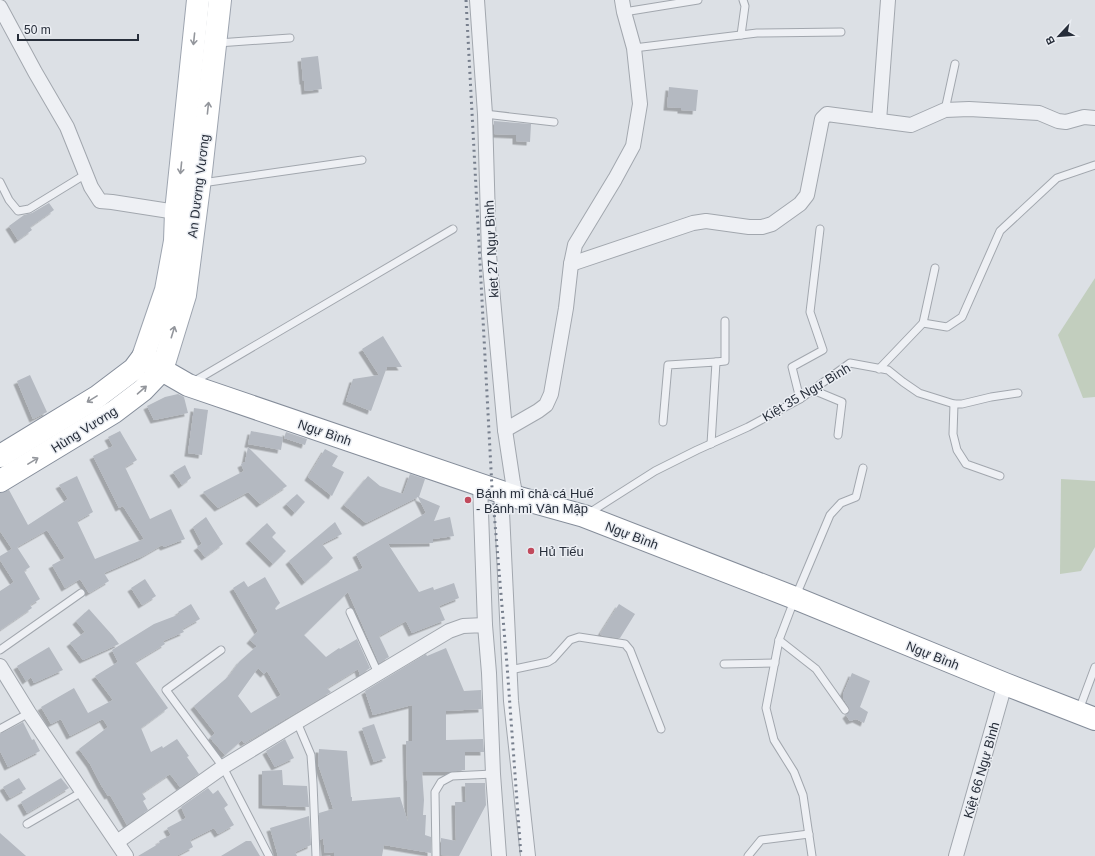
<svg xmlns="http://www.w3.org/2000/svg" width="1095" height="856" viewBox="0 0 1095 856" font-family="Helvetica,sans-serif">
  <style>
    .green { fill: #c2cebe }
    .building { fill: #b4b9c1; fill-rule: evenodd; filter: url(#shadow) }
    .lines { fill: none; stroke-linecap: round; stroke-linejoin: round }
    .service-casing { stroke: #a2a7ae; stroke-width: 9 }
    .minor-casing { stroke: #a2a7ae; stroke-width: 16 }
    .primary-casing { stroke: #9da4af; stroke-width: 24 }
    .trunk-casing { stroke: #858d9a; stroke-width: 24 }
    .service { stroke: #eef0f4; stroke-width: 7 }
    .minor { stroke: #eef0f4; stroke-width: 14 }
    .primary { stroke: #fff; stroke-width: 22 }
    .trunk { stroke: #fff; stroke-width: 22 }
    .rail { stroke: #777f8d; stroke-width: 3; stroke-dasharray: 2 4; stroke-linecap: butt }
    .oneway { stroke: #93969c }
    .poi-dot { fill: #c14a5c; stroke: #ebeef3; stroke-width: 1.5 }
    .labels { text-anchor: middle; stroke-width: 3; stroke-linejoin: round; paint-order: stroke }
    .street-label { font-size: 13px; fill: #272e3a; stroke: #ebeef3 }
    .poi-label { font-size: 13px; fill: #272e3a; stroke: #ebeef3; text-anchor: start }
  </style>
  <defs>
    <filter id="shadow"><feDropShadow dx="-3.5" dy="3.5" stdDeviation="0" flood-color="#0004"/></filter>
  </defs>
  <rect width="100%" height="100%" fill="#dce0e5"/>
  <!-- green -->
  <g class="green">
    <polygon points="1095,278 1095,397 1083,398 1058,335"/>
    <polygon points="1061,479 1095,481 1095,547 1081,571 1060,574"/>
  </g>
  <!-- building -->
  <g class="building">
    <polygon points="318,56 322,89 305,91 304,81 303,81 301,58"/>
    <polygon points="669,87 698,90 696,111 681,110 681,108 667,107"/>
    <polygon points="494,121 531,124 530,142 516,141 516,135 494,134"/>
    <polygon points="49,203 54,210 30,227 32,230 18,240 9,226 24,215 32,213"/>
    <polygon points="383,336 402,367 387,367 371,411 346,401 353,379 379,375 362,349"/>
    <polygon points="30,375 47,412 33,419 17,381"/>
    <polygon points="178,394 184,397 188,413 154,420 147,406 165,397"/>
    <polygon points="194,408 208,410 202,455 188,453"/>
    <polygon points="120,431 137,460 125,467 150,519 171,509 185,539 164,547 162,545 143,556 104,573 109,581 89,593 80,579 65,588 52,565 65,558 47,530 17,547 30,567 24,571 40,599 30,605 32,608 0,630 0,591 14,582 0,560 0,556 12,549 0,531 0,493 9,490 28,525 68,499 59,485 77,476 93,512 77,521 95,559 144,539 123,506 119,508 93,456 113,446 108,437"/>
    <polygon points="251,431 283,437 281,450 248,444"/>
    <polygon points="286,432 307,439 305,445 284,438"/>
    <polygon points="248,447 287,486 260,504 248,492 218,508 203,492 244,471 241,464 245,462"/>
    <polygon points="325,449 338,456 332,466 344,472 332,496 308,477"/>
    <polygon points="185,465 191,478 182,485 173,472"/>
    <path d="M410 474 425 479 419 497 440 506 434 521 450 517 454 536 433 539V543L388 544 419 592 433 587 434 590 454 583 459 598 439 606 445 620 412 633 406 621 379 636 389 657 379 663 348 592 304 635 326 657 339 648 340 649 357 639 370 668 360 675 358 669 327 688 331 692 244 743 242 740 225 755 210 738 215 733 194 706 229 676 240 661 257 646 250 640 258 631 233 588 244 581 248 587 265 577 280 603 275 608 276 610 363 568 356 554 426 513 418 497 366 523 344 505 368 476 380 486 403 494ZM258 668 264 674 267 671 281 695 251 713 238 696Z"/>
    <polygon points="297,494 305,502 295,513 286,504"/>
    <polygon points="206,517 223,544 205,557 197,547 202,544 193,527"/>
    <polygon points="335,522 342,534 322,544 333,558 305,582 289,561"/>
    <polygon points="267,523 276,533 272,537 286,551 273,564 249,540"/>
    <polygon points="145,579 156,596 142,605 131,588"/>
    <polygon points="191,604 200,619 182,629 184,632 163,641 165,644 135,662 168,708 141,728 151,752 162,746 163,748 177,739 189,756 187,757 199,774 180,787 170,774 142,793 146,799 143,801 148,810 127,825 110,795 108,796 101,785 90,764 79,749 108,727 103,719 70,736 61,719 51,724 41,707 74,688 88,713 113,700 95,676 118,662 112,650 154,624 180,614 178,612"/>
    <polygon points="619,604 635,614 620,638 603,636 600,634"/>
    <polygon points="89,609 113,636 119,644 83,660 70,643 85,632 76,621"/>
    <polygon points="49,647 63,670 34,683 31,677 26,681 17,666"/>
    <polygon points="446,648 464,691 481,690 482,709 446,711 446,740 483,739 484,752 465,752 465,770 449,772 422,772 424,800 423,815 426,815 425,835 431,837 431,853 384,845 382,856 334,856 334,852 325,853 323,838 320,840 319,813 336,808 333,808 318,764 319,749 347,751 351,797 352,797 352,801 400,797 408,822 406,741 412,741 412,705 373,715 365,691 426,654 427,656"/>
    <polygon points="852,673 870,681 860,707 868,712 864,723 856,719 850,721 846,715 849,712 850,709 843,698 843,694"/>
    <polygon points="23,722 32,740 34,739 40,751 8,767 0,751 0,734"/>
    <polygon points="374,724 386,758 374,762 362,728"/>
    <polygon points="285,739 294,758 275,767 266,751"/>
    <polygon points="282,770 283,785 307,786 309,807 262,805 262,771"/>
    <polygon points="19,778 26,789 10,798 3,787"/>
    <polygon points="61,778 69,788 27,813 21,802"/>
    <polygon points="465,783 485,783 486,805 459,856 441,855 441,838 456,841 455,802 466,802"/>
    <polygon points="208,788 213,794 218,790 228,805 224,808 234,825 218,834 214,828 190,840 193,847 176,856 138,856 160,843 159,841 171,835 167,828 186,818 181,807"/>
    <polygon points="309,816 311,845 295,852 297,856 278,856 270,828"/>
    <polygon points="0,833 26,856 0,856"/>
    <polygon points="246,841 251,841 260,856 221,856"/>
  </g>
  <g class="lines">
    <!-- service casing -->
    <g class="service-casing">
      <g id="service">
        <polyline points="624,12 698,0"/>
        <polyline points="741,35 745,6 743,0"/>
        <polyline points="218,43 290,38"/>
        <polyline points="634,48 757,33 841,32"/>
        <polyline points="945,110 955,64"/>
        <polyline points="485,114 554,122"/>
        <polyline points="0,182 9,200 18,211 29,209 86,174"/>
        <polyline points="202,183 362,160"/>
        <polyline points="923,323 947,327 962,317 1000,231 1057,178 1095,165"/>
        <polyline points="716,362 725,361 725,321"/>
        <polyline points="879,369 923,323 935,268"/>
        <polyline points="193,382 453,229"/>
        <polyline points="813,390 842,402 838,435"/>
        <polyline points="800,399 792,367 823,350 810,312 820,229"/>
        <polyline points="954,404 953,434 957,450 966,464 1000,476"/>
        <polyline points="663,422 668,365 716,362 711,444"/>
        <polyline points="589,513 655,471 697,450 748,427 800,399 850,363 888,370 903,382 919,393 954,404 962,404 991,397 1018,393"/>
        <polyline points="350,612 378,673"/>
        <polyline points="779,640 816,669 845,710"/>
        <polyline points="0,650 81,593"/>
        <polyline points="221,650 166,690 223,767 269,856"/>
        <polyline points="724,664 775,663"/>
        <polyline points="510,670 548,662 553,659 570,640 579,637 625,644 630,650 661,729"/>
        <polyline points="1079,710 1095,667"/>
        <polyline points="297,722 311,755 313,783 316,856"/>
        <polyline points="0,729 29,713"/>
        <polyline points="27,824 82,792"/>
        <polyline points="436,856 435,792 441,782 452,776 493,774"/>
        <polyline points="748,856 761,840 809,834"/>
        <polyline points="812,856 803,795 794,772 774,740 766,708 779,640 795,598 830,515 841,503 856,497 863,468"/>
      </g>
    </g>
    <!-- minor casing -->
    <g class="minor-casing">
      <g id="minor">
        <polyline points="477,0 485,114 489,255 505,430 513,483 516,497"/>
        <polyline points="0,7 35,72 67,127 91,187 100,201 112,202 176,212"/>
        <polyline points="879,121 888,0"/>
        <polyline points="571,264 693,223 706,221 749,227 762,227 772,224 800,204 807,195 822,119 827,114 911,125 945,110 969,109 1039,113 1058,121 1066,122 1084,117 1095,118"/>
        <polyline points="505,430 538,411 546,405 551,394 566,308 571,264 575,245 615,179 633,146 640,104 634,48 624,12 622,0"/>
        <polyline points="480,484 485,625"/>
        <polyline points="501,491 511,701 528,856"/>
        <polyline points="0,666 29,713 126,856"/>
        <polyline points="117,842 223,767 297,722 449,631 463,626 485,625 489,673 493,774 499,856"/>
        <polyline points="956,856 1005,684"/>
      </g>
    </g>
    <!-- primary casing -->
    <g class="primary-casing">
      <g id="primary">
        <polyline points="143,357 166,290 175,241 176,212 198,0"/>
        <polyline points="162,370 185,295 201,171 220,0"/>
      </g>
    </g>
    <!-- trunk casing -->
    <g class="trunk-casing">
      <g id="trunk">
        <polyline points="0,456 97,397 134,369 143,357 162,370 188,385 516,497 584,516 795,598 1005,684 1095,719"/>
        <polyline points="0,481 114,412 143,390 162,370"/>
      </g>
    </g>
    <!-- service -->
    <use href="#service" class="service"/>
    <!-- minor -->
    <use href="#minor" class="minor"/>
    <!-- primary -->
    <use href="#primary" class="primary"/>
    <!-- trunk -->
    <use href="#trunk" class="trunk"/>
    <!-- rail -->
    <polyline class="rail" points="466,0 492,488 507,665 521,856"/>
  </g>
  <!-- one-way arrows -->
  <defs><path id="oneway-shaft" d="M-6 0H5M1.5-3L5.5 0L1.5 3" fill="none" stroke-width="1.6" stroke-linecap="round" stroke-linejoin="round"/></defs>
  <g class="oneway">
    <use href="#oneway-shaft" transform="translate(194 39) rotate(96)"/>
    <use href="#oneway-shaft" transform="translate(208 108) rotate(-84)"/>
    <use href="#oneway-shaft" transform="translate(181 168) rotate(96)"/>
    <use href="#oneway-shaft" transform="translate(173 332) rotate(-73)"/>
    <use href="#oneway-shaft" transform="translate(142 390) rotate(-41)"/>
    <use href="#oneway-shaft" transform="translate(92 399) rotate(148)"/>
    <use href="#oneway-shaft" transform="translate(33 461) rotate(-31)"/>
  </g>
  <!-- markers -->
  <g class="poi-dot">
    <circle cx="468" cy="500" r="4"/>
    <circle cx="531" cy="551" r="4"/>
  </g>
  <g class="labels">
    <!-- street labels -->
    <g class="street-label">
      <text transform="translate(198 186) rotate(-83)" y="5">An Dương Vương</text>
      <text transform="translate(491 249) rotate(-93)" y="5">kiet 27 Ngự Bình</text>
      <text transform="translate(806 392) rotate(-31)" y="5">Kiệt 35 Ngự Bình</text>
      <text transform="translate(84 429) rotate(-32)" y="5">Hùng Vương</text>
      <text transform="translate(325 432) rotate(19)" y="5">Ngự Bình</text>
      <text transform="translate(632 535) rotate(21)" y="5">Ngự Bình</text>
      <text transform="translate(933 655) rotate(22)" y="5">Ngự Bình</text>
      <text transform="translate(981 770) rotate(-74)" y="5">Kiệt 66 Ngự Bình</text>
    </g>
    <!-- poi labels -->
    <g class="poi-label">
      <text x="476" y="498">Bánh mì chả cá Huế<tspan x="476" dy="15">- Bánh mì Vân Mập</tspan></text>
      <text x="539" y="556">Hủ Tiếu</text>
    </g>
  </g>
  <!-- north arrow -->
  <g transform="translate(1059 36) rotate(244)" stroke="#ebeef3" stroke-width="3" paint-order="stroke">
  <path d="M0-3L7 15L0 10L-7 15Z" fill="#272e3a"/>
  <text y="-6" font-size="11" font-weight="bold" text-anchor="middle" fill="#272e3a">B</text>
  </g>
  <!-- scale -->
  <path d="M18 34v6h120v-6" fill="none" stroke="#272e3a" stroke-width="2"/>
  <text x="24" y="34" font-size="12" fill="#272e3a" stroke="#ebeef3" stroke-width="3" paint-order="stroke">50 m</text>
</svg>
